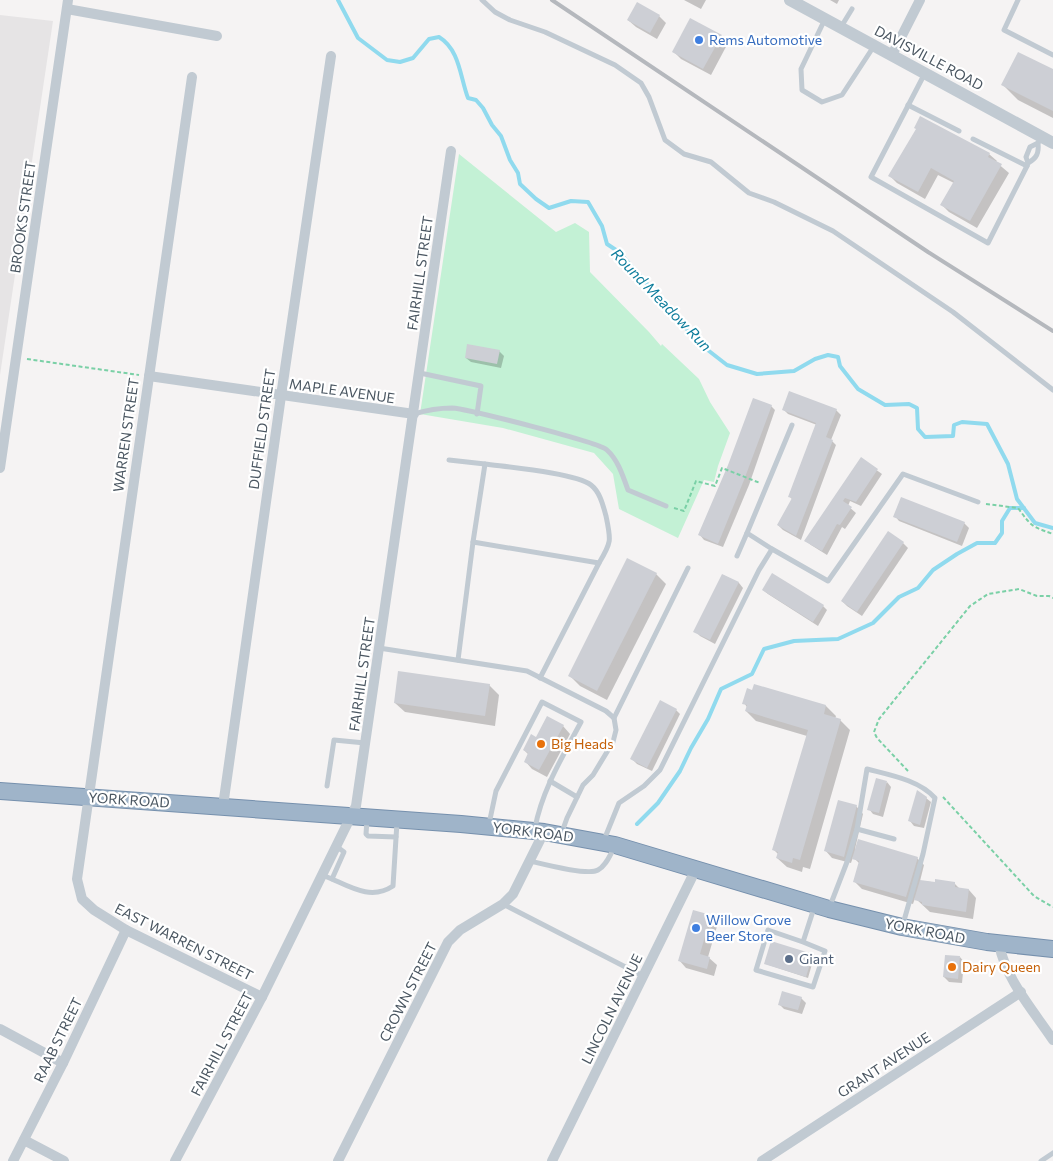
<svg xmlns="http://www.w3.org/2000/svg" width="1053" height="1161" viewBox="0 0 1053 1161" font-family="Commissioner,sans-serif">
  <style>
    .education { fill: #e6e4e5 }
    .green { fill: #c3f1d5 }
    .shadow { fill: #0003 }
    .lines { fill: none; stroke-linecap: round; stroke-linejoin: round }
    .stream { stroke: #90daee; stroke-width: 4 }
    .building { fill: #cdcfd5 }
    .trunk-casing { stroke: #7690ad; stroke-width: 18 }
    .path { stroke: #7ad0a6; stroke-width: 2; stroke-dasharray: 4 2.5; stroke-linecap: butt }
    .service { stroke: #c1cad2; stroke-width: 5 }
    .minor { stroke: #c1cad2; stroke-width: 10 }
    .tertiary { stroke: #c1cad2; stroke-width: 12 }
    .trunk { stroke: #9fb4c9; stroke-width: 16 }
    .rail { stroke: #b5b8bd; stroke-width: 4 }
    .shop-dot { fill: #3f7fe0; stroke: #fff; stroke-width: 2 }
    .food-dot { fill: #e8710a; stroke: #fff; stroke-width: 2 }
    .service-dot { fill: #5c6f8a; stroke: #fff; stroke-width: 2 }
    .labels { text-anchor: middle; stroke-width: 4.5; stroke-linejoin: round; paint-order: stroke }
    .shop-label { font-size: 14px; fill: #366cbe; stroke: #fff; text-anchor: start }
    .street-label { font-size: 14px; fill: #4a5661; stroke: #fff }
    .food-label { font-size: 14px; fill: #c56008; stroke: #fff; text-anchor: start }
    .service-label { font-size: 14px; fill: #4e5e75; stroke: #fff; text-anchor: start }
    .water-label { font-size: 15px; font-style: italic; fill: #0c7c9b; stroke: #fff }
  </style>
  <rect width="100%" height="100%" fill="#f5f3f3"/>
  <!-- education -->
  <polygon class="education" points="0,15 53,21 0,375"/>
  <!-- green -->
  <polygon class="green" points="459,154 556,232 575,223 589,232 590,272 649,332 661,346 662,344 699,379 710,402 730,433 718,466 714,482 704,480 678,538 619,509 613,474 594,453 503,428 420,414"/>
  <!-- shadow -->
  <g class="shadow">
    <polygon points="684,0 706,0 701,9"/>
    <polygon points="830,0 839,0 837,4"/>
    <polygon points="659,16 666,23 657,39 636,27 628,20"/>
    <polygon points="721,36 728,43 711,75 681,59 674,52"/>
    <polygon points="1053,71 1053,118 1018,100 1003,85"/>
    <polygon points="989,154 997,161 996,162 1009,173 977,228 949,212 942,205 954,183 938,175 925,199 897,183 890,176"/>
    <polygon points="499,351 504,356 501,368 471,362 466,358"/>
    <polygon points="771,406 775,410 749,485 723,547 704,540 700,535 729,465"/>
    <polygon points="784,410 836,410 841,415 831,440 836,445 801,540 783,530 778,525 793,500 790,497 817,425 788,414"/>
    <polygon points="861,459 882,474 861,506 850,501 848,506 856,513 845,529 842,527 827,555 811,545 806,541"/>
    <polygon points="895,516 964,523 969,528 962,546 899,521"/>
    <polygon points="903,543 908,548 862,616 847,606 842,601"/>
    <polygon points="656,574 666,584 607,700 580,686 570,676"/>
    <polygon points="723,575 739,583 743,588 715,644 700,636 695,631"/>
    <polygon points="763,590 823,606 827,610 818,626 768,594"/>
    <polygon points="489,685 499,695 495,726 405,712 395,703"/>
    <polygon points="744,703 826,706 836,716 835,719 840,720 850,730 810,869 803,867 802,872 787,867 777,858 778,854 774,850 807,736 756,721 746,711 747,707"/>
    <polygon points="676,710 680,714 652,771 637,764 632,759"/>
    <polygon points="563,726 570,734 547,777 532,769 525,761 529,755 524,750 536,738"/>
    <polygon points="887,782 891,787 883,817 873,814 869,809"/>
    <polygon points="926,798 931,802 924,828 914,826 910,821"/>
    <polygon points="856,806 863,814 855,849 917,858 924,865 920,881 955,884 960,889 969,890 976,898 973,919 930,912 915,898 913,904 862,889 855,882 860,864 853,857 851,863 832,858 825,850"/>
    <polygon points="710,916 718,923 708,957 717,965 714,976 686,968 679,960"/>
    <polygon points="813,955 814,957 808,978 766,964"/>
    <polygon points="960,957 964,962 962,983 949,982 944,977"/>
    <polygon points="801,998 806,1003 802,1014 784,1009 779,1004"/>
  </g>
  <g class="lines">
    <!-- stream -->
    <g class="stream">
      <path d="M338 0 358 38 387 60 400 62 413 58 429 39 439 37C460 50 460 77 468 98L476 100 483 108 492 125 501 136 510 160 518 173 520 184 536 199 549 208 571 201 588 202 602 226 607 244 619 252 700 344 727 365 757 374 794 371 815 359 828 355 838 357 840 366 858 389 885 405 909 404 917 408 918 429 925 437 953 436 954 425 962 422 987 424 1008 464 1017 499 1035 523 1053 528"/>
      <polyline points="637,824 658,803 680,771 691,748 708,719 721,689 752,674 764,649 794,641 838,639 873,623 899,597 918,588 933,570 957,554 977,543 995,543 1002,533 1002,521 1010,508 1024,508"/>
    </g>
  </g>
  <!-- building -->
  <g class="building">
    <polygon points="637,2 660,15 650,33 627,20"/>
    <polygon points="690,18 722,35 703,69 672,52"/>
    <polygon points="1018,52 1053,69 1053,111 1001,85"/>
    <polygon points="920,116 990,153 988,157 1002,164 970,221 940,205 954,181 931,168 918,192 888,176 916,129 914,128"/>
    <polygon points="467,344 500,350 497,364 465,358"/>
    <polygon points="789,391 837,409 826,437 833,440 796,536 777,525 792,498 788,497 816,423 782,410"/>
    <polygon points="753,398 772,405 744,480 718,544 698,535 728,465"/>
    <polygon points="861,457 878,469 856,502 845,498 843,501 852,507 840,525 837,524 822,551 804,541"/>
    <polygon points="901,497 965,522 957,542 893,517"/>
    <polygon points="888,531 904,542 857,612 841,601"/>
    <polygon points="627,558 657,573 597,691 568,676"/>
    <polygon points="772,573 824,605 813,622 762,590"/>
    <polygon points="722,574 739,582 710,640 693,632"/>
    <polygon points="398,671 490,684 485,716 394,703"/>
    <polygon points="754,684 826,705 824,714 841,719 800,860 793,858 792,863 776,858 778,852 772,850 808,730 745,711 747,705 742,704 747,688 752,690"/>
    <polygon points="660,700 677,709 647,768 630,759"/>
    <polygon points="547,716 564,725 539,770 524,762 528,753 523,750 531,734 536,737"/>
    <polygon points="876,778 887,781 879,813 867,810"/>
    <polygon points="917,790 927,797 920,825 908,821"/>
    <polygon points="838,800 857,805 844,857 824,851"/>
    <polygon points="858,839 918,857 906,897 853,882 859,861 852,859"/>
    <polygon points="935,879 955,882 955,887 969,889 966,912 922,905 922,902 914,900 920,880 935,882"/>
    <polygon points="693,910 711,915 700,954 710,957 707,969 678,961"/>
    <polygon points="771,941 813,954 806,977 764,964"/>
    <polygon points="945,955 960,956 958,979 943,977"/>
    <polygon points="782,991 802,997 798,1010 778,1005"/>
  </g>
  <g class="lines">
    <!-- trunk casing -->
    <g class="trunk-casing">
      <polyline id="trunk" points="0,791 461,824 544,832 615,845 829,909 902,927 987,942 1053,949"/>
    </g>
    <!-- path -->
    <g class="path">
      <polyline points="27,359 139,375"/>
      <path d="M986 504 1018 508C1032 527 1031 526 1053 534"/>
      <polyline points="674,508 684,511 696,481 715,486 722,468 760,483"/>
      <polyline points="908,771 877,738 874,732 879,719 970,606 988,594 1019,589 1037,596 1049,596 1053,598"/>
      <polyline points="943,797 1034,896 1053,907"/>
    </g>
    <!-- service -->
    <g class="service">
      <polyline points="482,0 495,12 510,20 545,32 615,65 641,83 649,97 665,140 684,154 711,162 749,193 774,202 833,231 953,312 1053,390"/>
      <polyline points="1018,0 1004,30 1053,55"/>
      <polyline points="825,19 801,69 802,90 822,102 842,95 874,46"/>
      <polyline points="841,27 852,9"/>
      <polyline points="925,73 871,177 988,243 1027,166 1028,163 1026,157 1030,147 1038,143 1041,137"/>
      <polyline points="908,105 959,131"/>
      <polyline points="973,139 1027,166"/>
      <path d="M1028 163C1037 158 1039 153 1038 143"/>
      <polyline points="420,373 481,386 477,414"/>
      <path d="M414 414C427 410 439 408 452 408 467 409 599 442 607 450 618 460 623 476 628 490L666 506"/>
      <polyline points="449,460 485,464 473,542"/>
      <path d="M485 464C507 467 576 473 591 485 600 492 603 505 606 516 611 540 612 542 599 563"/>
      <polyline points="772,549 747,533 792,425"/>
      <polyline points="737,556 747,533"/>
      <polyline points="379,648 527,671 606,711 614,718"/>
      <polyline points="458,660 473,542 599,563 540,678"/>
      <polyline points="550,781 577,797"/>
      <polyline points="327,786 334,740 365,743"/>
      <polyline points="367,820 366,834 368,836 396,837"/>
      <path d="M489 824 496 791 542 702 581 722C563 756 542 790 535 828"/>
      <path d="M857 829 867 769C890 775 919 780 935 798L923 854 903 924"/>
      <polyline points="562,832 567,818 583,785 593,775 613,742 616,730 614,718 688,568"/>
      <polyline points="604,840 619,803 644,786 660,770 759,570 772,549 828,581 903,474 978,502"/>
      <path d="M530 861C543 864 588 876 598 870 606 866 610 855 614 848"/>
      <polyline points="322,875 332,879 344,852 336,846"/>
      <path d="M332 879C352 888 372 900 393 886L397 822"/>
      <polyline points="503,904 643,976"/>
      <polyline points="830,906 847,862 857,829 894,839"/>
      <polyline points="803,942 825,951 813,987 756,970 768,930 803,942 814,908"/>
      <polyline points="1041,1161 1053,1153"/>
    </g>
    <!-- minor -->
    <g class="minor">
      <polyline points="67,9 217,36"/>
      <polyline points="892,55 920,0"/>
      <polyline points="192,77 77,879 82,899 94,910 126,930 262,997"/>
      <polyline points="149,376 414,414"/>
      <polyline points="0,468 68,0"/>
      <polyline points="223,806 281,396 331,56"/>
      <path d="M999 944C1006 980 1033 1010 1053 1040"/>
      <polyline points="0,1029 63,1063"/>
      <polyline points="24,1140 64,1161"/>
      <polyline points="13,1161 63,1063 126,930"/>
      <polyline points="175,1161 262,997 356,806 451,151"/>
      <polyline points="338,1161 448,942 460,930 503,904 513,894 544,832"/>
      <polyline points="552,1161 696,869"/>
      <polyline points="762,1161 1021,992"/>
    </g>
    <!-- tertiary -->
    <polyline class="tertiary" points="790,0 1053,143"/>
    <!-- trunk -->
    <use href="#trunk" class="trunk"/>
    <!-- rail -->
    <polyline class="rail" points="552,0 928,252 1053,331"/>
  </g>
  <!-- markers -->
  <g class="shop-dot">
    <circle cx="699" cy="40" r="5"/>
    <circle cx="696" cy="928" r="5"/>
  </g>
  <g class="food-dot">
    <circle cx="541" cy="744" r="5"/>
    <circle cx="952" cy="967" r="5"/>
  </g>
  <circle class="service-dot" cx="789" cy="959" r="5"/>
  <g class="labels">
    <!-- shop labels -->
    <g class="shop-label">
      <text x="709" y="45">Rems Automotive</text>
      <text x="706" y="925">Willow Grove<tspan x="706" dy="16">Beer Store</tspan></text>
    </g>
    <!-- street labels -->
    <g class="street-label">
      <text transform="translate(929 58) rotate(28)" y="5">DAVISVILLE ROAD</text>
      <text transform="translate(23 217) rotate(-82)" y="5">BROOKS STREET</text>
      <text transform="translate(420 273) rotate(-82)" y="5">FAIRHILL STREET</text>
      <text transform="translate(342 391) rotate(8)" y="5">MAPLE AVENUE</text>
      <text transform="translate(262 429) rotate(-82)" y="5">DUFFIELD STREET</text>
      <text transform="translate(126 435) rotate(-82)" y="5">WARREN STREET</text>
      <text transform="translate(362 674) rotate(-82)" y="5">FAIRHILL STREET</text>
      <text transform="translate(129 800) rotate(4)" y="5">YORK ROAD</text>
      <text transform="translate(533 832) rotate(7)" y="5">YORK ROAD</text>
      <text transform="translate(925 931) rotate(11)" y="5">YORK ROAD</text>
      <text transform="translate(184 942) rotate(27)" y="5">EAST WARREN STREET</text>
      <text transform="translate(408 992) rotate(-63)" y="5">CROWN STREET</text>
      <text transform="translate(612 1009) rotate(-64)" y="5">LINCOLN AVENUE</text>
      <text transform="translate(58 1040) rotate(-64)" y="5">RAAB STREET</text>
      <text transform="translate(222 1044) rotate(-62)" y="5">FAIRHILL STREET</text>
      <text transform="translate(884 1065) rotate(-33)" y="5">GRANT AVENUE</text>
    </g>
    <!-- food labels -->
    <g class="food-label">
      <text x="551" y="749">Big Heads</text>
      <text x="962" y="972">Dairy Queen</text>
    </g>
    <!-- service labels -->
    <g class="service-label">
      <text x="799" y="964">Giant</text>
    </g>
    <!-- water labels -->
    <g class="water-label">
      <text transform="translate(661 300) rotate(46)" y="5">Round Meadow Run</text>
    </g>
  </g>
</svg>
